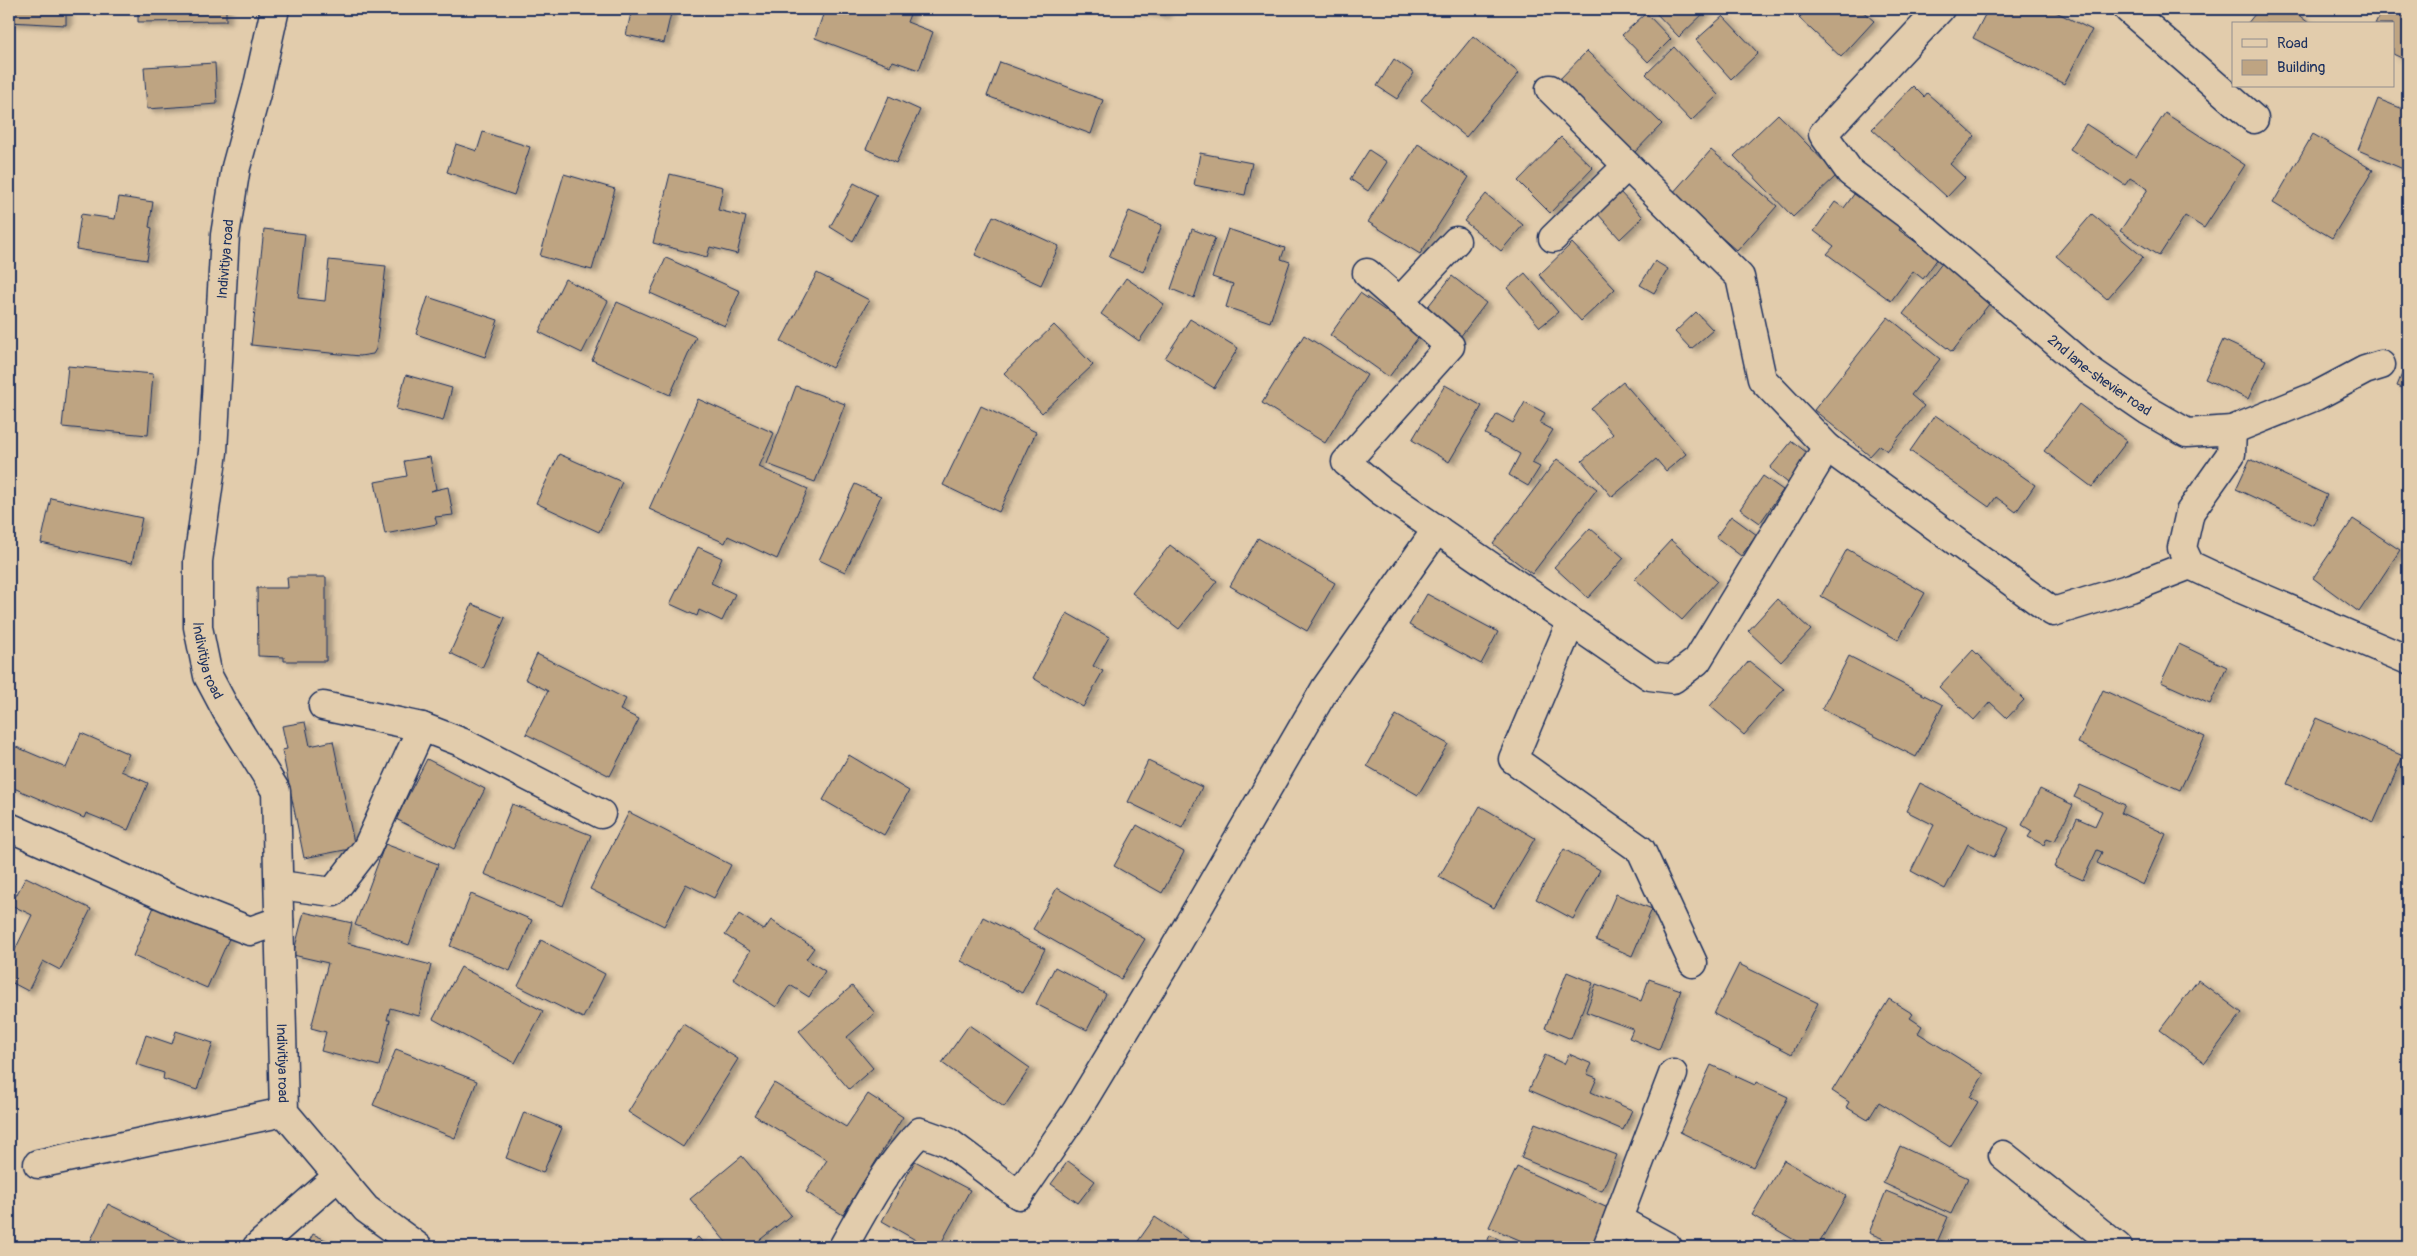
<svg xmlns="http://www.w3.org/2000/svg" width="2417" height="1256" viewBox="0 0 2417 1256" font-family="Pangolin,sans-serif">
  <style>
    .building { fill: #bea482; stroke: #1b2f5e; filter: url(#shadow) }
    .lines { fill: none; stroke-linecap: round; stroke-linejoin: round }
    .minor-casing { stroke: #1b2f5e; stroke-width: 31 }
    .minor { stroke: #e2ccac; stroke-width: 28 }
    .labels { text-anchor: middle; stroke-width: 4.5; stroke-linejoin: round; paint-order: stroke }
    .street-label { font-size: 14px; fill: #1b2f5e; stroke: #e2ccac }
  </style>
  <defs>
    <filter id="shadow"><feDropShadow dx="5.5" dy="3" stdDeviation="2.5" flood-color="#0004"/></filter>
  </defs>
  <rect width="100%" height="100%" fill="#e2ccac"/>
  <filter id="ink" filterUnits="userSpaceOnUse"><feTurbulence type="fractalNoise" baseFrequency=".02" numOctaves="2"/><feDisplacementMap in="SourceGraphic" scale="10" xChannelSelector="R" yChannelSelector="G"/><feConvolveMatrix kernelMatrix="1 2 1 2 8 2 1 2 1" color-interpolation-filters="sRGB"/></filter>
  <g filter="url(#ink)">
    <!-- building -->
    <g class="building">
      <polygon points="9,9 66,9 66,25 9,22"/>
      <polygon points="138,9 226,9 226,21 138,22"/>
      <polygon points="632,9 672,9 664,43 626,35"/>
      <polygon points="825,9 912,9 907,22 933,32 919,70 893,61 890,66 815,38"/>
      <polygon points="1125,9 1166,9 1165,15"/>
      <polygon points="1652,9 1708,9 1679,37"/>
      <polygon points="1808,9 1860,9 1874,21 1841,57 1799,18"/>
      <polygon points="1988,9 2050,9 2092,30 2064,84 1973,38"/>
      <polygon points="2259,9 2291,9 2310,24 2247,24"/>
      <polygon points="2382,9 2408,9 2408,61 2393,54 2393,24 2375,24"/>
      <polygon points="1646,13 1671,39 1648,62 1622,35"/>
      <polygon points="1723,16 1758,53 1731,79 1696,40"/>
      <polygon points="1473,36 1519,73 1466,137 1421,100"/>
      <polygon points="1674,47 1718,95 1691,121 1646,74"/>
      <polygon points="1587,51 1662,124 1631,156 1556,83"/>
      <polygon points="1394,59 1414,73 1397,99 1377,86"/>
      <polygon points="1000,62 1103,100 1091,134 987,96"/>
      <polygon points="215,63 217,104 147,109 144,67"/>
      <polygon points="1913,86 1924,97 1927,93 1975,136 1950,164 1965,178 1947,197 1872,129"/>
      <polygon points="889,96 920,110 896,163 866,149"/>
      <polygon points="2378,99 2408,111 2408,171 2358,150"/>
      <polygon points="2165,113 2245,165 2204,228 2185,216 2159,256 2120,231 2148,189 2130,178 2125,185 2070,149 2086,124 2136,157"/>
      <polygon points="1778,114 1837,175 1793,217 1734,156"/>
      <polygon points="483,132 530,147 514,195 447,172 456,144 477,151"/>
      <polygon points="2313,134 2373,170 2332,238 2273,203"/>
      <polygon points="1561,137 1593,168 1550,213 1518,181"/>
      <polygon points="1418,144 1469,177 1420,254 1368,222"/>
      <polygon points="1369,150 1387,162 1368,191 1350,179"/>
      <polygon points="1711,150 1777,206 1737,251 1672,194"/>
      <polygon points="1200,153 1252,163 1245,195 1194,185"/>
      <polygon points="564,174 615,189 592,270 540,256"/>
      <polygon points="670,174 723,187 718,210 746,217 737,254 710,247 707,257 653,243"/>
      <polygon points="854,183 877,195 853,241 830,227"/>
      <polygon points="1857,190 1903,224 1899,230 1938,258 1923,279 1913,271 1891,301 1827,254 1834,246 1814,231 1835,202 1844,208"/>
      <polygon points="1620,192 1643,217 1620,239 1597,213"/>
      <polygon points="1486,194 1523,225 1501,251 1464,221"/>
      <polygon points="119,197 153,202 149,227 152,228 147,260 76,249 81,214 115,219"/>
      <polygon points="1129,211 1162,225 1143,272 1109,257"/>
      <polygon points="2092,214 2143,257 2107,299 2056,256"/>
      <polygon points="993,216 1059,246 1041,285 975,255"/>
      <polygon points="264,229 305,234 298,298 325,301 329,260 386,266 376,349 373,354 360,356 251,345"/>
      <polygon points="1192,229 1215,238 1194,298 1171,289"/>
      <polygon points="1228,229 1285,248 1281,259 1290,262 1270,322 1226,307 1233,284 1212,277"/>
      <polygon points="1572,243 1615,289 1581,321 1539,275"/>
      <polygon points="666,258 740,291 725,326 650,293"/>
      <polygon points="1655,261 1668,269 1654,293 1640,285"/>
      <polygon points="1943,262 1993,299 1952,352 1903,314"/>
      <polygon points="817,273 869,300 832,368 781,341"/>
      <polygon points="1525,273 1558,312 1540,327 1507,288"/>
      <polygon points="1452,276 1486,303 1457,341 1422,314"/>
      <polygon points="1126,278 1164,304 1139,341 1101,314"/>
      <polygon points="565,279 608,301 582,353 539,332"/>
      <polygon points="1360,293 1420,335 1389,377 1330,335"/>
      <polygon points="428,297 498,320 485,357 416,334"/>
      <polygon points="617,302 696,337 670,395 592,360"/>
      <polygon points="1696,312 1713,330 1691,349 1675,332"/>
      <polygon points="1888,317 1940,359 1911,395 1924,406 1887,451 1880,445 1870,456 1814,410"/>
      <polygon points="1190,319 1238,348 1214,388 1165,358"/>
      <polygon points="1054,325 1093,365 1042,413 1004,373"/>
      <polygon points="1304,335 1367,375 1325,443 1262,403"/>
      <polygon points="2223,340 2266,360 2248,399 2205,379"/>
      <polygon points="2408,359 2408,390 2397,386"/>
      <polygon points="68,366 153,374 148,435 62,427"/>
      <polygon points="406,375 452,388 443,421 396,409"/>
      <polygon points="1623,382 1686,454 1666,471 1656,459 1612,497 1582,461 1613,434 1591,409"/>
      <polygon points="1445,385 1482,406 1449,462 1412,440"/>
      <polygon points="796,386 845,404 815,482 767,464"/>
      <polygon points="698,399 774,433 759,467 808,489 777,559 728,536 725,543 649,509"/>
      <polygon points="1525,402 1545,413 1540,423 1553,430 1532,463 1540,467 1528,486 1509,475 1520,454 1485,434 1497,414 1513,423"/>
      <polygon points="2079,404 2127,441 2092,487 2044,451"/>
      <polygon points="981,406 1036,432 999,512 943,485"/>
      <polygon points="1935,415 2035,485 2016,512 1996,497 1989,507 1910,451"/>
      <polygon points="1792,441 1811,456 1788,483 1770,468"/>
      <polygon points="559,454 622,482 599,532 536,503"/>
      <polygon points="430,457 436,489 431,491 448,487 453,515 435,517 437,524 385,534 375,482 407,476 404,461"/>
      <polygon points="1557,459 1597,489 1532,574 1493,544"/>
      <polygon points="2250,459 2327,495 2313,525 2236,489"/>
      <polygon points="1763,476 1783,490 1760,523 1740,509"/>
      <polygon points="855,484 881,496 845,572 819,560"/>
      <polygon points="51,498 142,518 132,563 41,543"/>
      <polygon points="1731,516 1757,535 1741,556 1716,537"/>
      <polygon points="2353,519 2400,550 2359,612 2313,578"/>
      <polygon points="1590,528 1624,558 1588,598 1554,567"/>
      <polygon points="1258,538 1335,583 1307,631 1230,586"/>
      <polygon points="1671,540 1717,581 1682,620 1635,579"/>
      <polygon points="1170,545 1217,581 1179,629 1132,593"/>
      <polygon points="698,547 722,558 711,583 735,594 722,621 699,610 697,616 670,604"/>
      <polygon points="1847,549 1925,593 1898,640 1821,596"/>
      <polygon points="287,577 326,577 326,661 284,661 284,657 258,656 257,588 288,588"/>
      <polygon points="1427,594 1498,632 1481,664 1409,625"/>
      <polygon points="1777,599 1811,630 1781,662 1748,631"/>
      <polygon points="472,604 505,618 482,668 450,653"/>
      <polygon points="1067,613 1109,637 1093,666 1103,671 1083,707 1033,678"/>
      <polygon points="2179,644 2227,667 2210,704 2161,682"/>
      <polygon points="1973,650 2024,700 2007,718 1990,702 1974,720 1939,687"/>
      <polygon points="537,654 626,699 620,710 639,719 610,776 526,734 548,691 525,679"/>
      <polygon points="1849,656 1943,705 1916,757 1822,709"/>
      <polygon points="1749,661 1784,689 1744,735 1710,706"/>
      <polygon points="2103,690 2205,737 2180,790 2078,743"/>
      <polygon points="1396,715 1448,744 1418,795 1367,766"/>
      <polygon points="2316,718 2403,756 2374,822 2287,784"/>
      <polygon points="305,722 310,746 333,741 355,848 304,858 282,750 287,749 282,726"/>
      <polygon points="81,733 129,754 121,771 148,783 128,830 86,813 84,818 9,786 9,759 14,746 66,768"/>
      <polygon points="849,755 909,791 884,835 823,800"/>
      <polygon points="427,759 485,789 454,849 396,819"/>
      <polygon points="1148,761 1202,787 1182,828 1128,802"/>
      <polygon points="1920,783 2009,828 1994,857 1968,844 1945,889 1911,871 1934,825 1906,811"/>
      <polygon points="2080,785 2125,805 2121,813 2166,834 2143,885 2097,863 2102,852 2097,850 2083,880 2054,867 2077,818 2095,826 2102,811 2074,797"/>
      <polygon points="2040,789 2073,805 2055,841 2047,838 2044,845 2028,837 2032,831 2022,825"/>
      <polygon points="512,804 591,835 563,906 484,874"/>
      <polygon points="1480,806 1535,838 1494,908 1439,877"/>
      <polygon points="629,812 731,865 714,898 686,884 664,926 590,889"/>
      <polygon points="1137,825 1184,852 1162,893 1114,866"/>
      <polygon points="385,844 438,864 409,945 355,925"/>
      <polygon points="1564,849 1600,870 1573,919 1536,899"/>
      <polygon points="26,877 91,909 60,970 43,961 28,991 9,981 9,962 32,915 11,905"/>
      <polygon points="1057,888 1145,939 1121,979 1033,929"/>
      <polygon points="471,894 532,920 510,971 450,946"/>
      <polygon points="1616,894 1652,909 1632,956 1596,940"/>
      <polygon points="156,902 231,934 207,988 133,956"/>
      <polygon points="304,912 352,923 347,943 431,965 419,1016 390,1008 387,1020 390,1020 379,1066 321,1051 326,1032 311,1028 328,963 293,955"/>
      <polygon points="739,914 764,930 771,920 814,948 806,959 825,971 809,997 790,985 776,1007 733,979 750,951 725,935"/>
      <polygon points="983,917 1045,949 1022,993 961,961"/>
      <polygon points="541,940 605,974 583,1018 518,986"/>
      <polygon points="1739,964 1818,1003 1792,1054 1714,1014"/>
      <polygon points="461,967 543,1011 515,1063 433,1019"/>
      <polygon points="1055,967 1106,994 1087,1030 1036,1004"/>
      <polygon points="1567,972 1593,983 1571,1039 1545,1028"/>
      <polygon points="1649,979 1681,990 1659,1050 1629,1038 1633,1029 1586,1012 1596,984 1641,1001"/>
      <polygon points="2198,980 2242,1013 2205,1063 2160,1030"/>
      <polygon points="852,986 875,1013 847,1037 873,1068 849,1089 799,1031"/>
      <polygon points="1889,999 1913,1014 1910,1018 1922,1026 1918,1033 1984,1074 1970,1097 1978,1102 1950,1147 1879,1102 1868,1120 1846,1107 1849,1102 1832,1091"/>
      <polygon points="683,1024 738,1059 683,1147 628,1112"/>
      <polygon points="969,1025 1030,1068 1004,1107 942,1063"/>
      <polygon points="176,1031 213,1043 197,1090 163,1079 164,1073 136,1064 146,1035 172,1044"/>
      <polygon points="396,1049 477,1081 455,1138 373,1105"/>
      <polygon points="1569,1054 1592,1064 1587,1074 1597,1078 1591,1092 1632,1110 1623,1130 1529,1090 1545,1055 1564,1064"/>
      <polygon points="1711,1065 1755,1085 1756,1082 1788,1097 1753,1167 1680,1132"/>
      <polygon points="774,1083 846,1127 868,1094 903,1117 843,1215 806,1192 827,1160 754,1115"/>
      <polygon points="524,1112 562,1128 543,1173 506,1158"/>
      <polygon points="1535,1123 1617,1155 1602,1191 1521,1158"/>
      <polygon points="1900,1146 1968,1178 1951,1214 1883,1183"/>
      <polygon points="742,1156 791,1215 751,1247 730,1247 690,1199"/>
      <polygon points="1784,1160 1846,1196 1817,1247 1806,1247 1752,1215"/>
      <polygon points="915,1161 970,1190 939,1247 928,1247 882,1221"/>
      <polygon points="1068,1161 1095,1181 1078,1203 1051,1184"/>
      <polygon points="1517,1167 1610,1209 1592,1247 1536,1247 1489,1227"/>
      <polygon points="1886,1191 1948,1217 1935,1247 1904,1247 1869,1233"/>
      <polygon points="108,1204 189,1244 187,1247 95,1247 89,1244"/>
      <polygon points="1155,1217 1199,1247 1134,1247"/>
      <polygon points="313,1234 340,1247 306,1247"/>
      <polygon points="1490,1235 1515,1247 1485,1247"/>
      <polygon points="698,1237 707,1247 686,1247"/>
      <polygon points="2069,1241 2077,1247 2063,1247"/>
    </g>
    <g class="lines">
      <!-- minor casing -->
      <g class="minor-casing">
        <g id="minor">
          <path id="s1" d="M275 9 257 90 236 167 225 235 213 452 198 561V627L208 676 226 710 276 791 284 1112 366 1209 418 1247"/>
          <path id="s2" d="M1940 9 1823 134 1850 172 1909 216 2086 368 2147 410 2187 433 2232 430 2231 454 2190 512 2182 548 2190 565 2237 587 2408 660"/>
          <polyline points="2128,9 2254,119"/>
          <polyline points="1550,89 1740,277 1762,379 1827,447 2053,612 2131,588 2190,565"/>
          <polyline points="1553,238 1627,166"/>
          <polyline points="1367,273 1450,346 1346,462 1381,491 1650,676 1673,679 1697,661 1827,447"/>
          <polyline points="1399,302 1456,241"/>
          <polyline points="2232,430 2316,396 2365,370 2381,365"/>
          <polyline points="1571,622 1513,759 1641,850 1693,963"/>
          <polyline points="323,706 422,727 461,742 601,814"/>
          <polyline points="9,827 184,905 250,931 279,921"/>
          <polyline points="279,885 333,892 367,848 422,727"/>
          <polyline points="2003,1155 2118,1247"/>
          <polyline points="38,1164 284,1112"/>
          <polyline points="1619,1220 1668,1247"/>
          <polyline points="257,1247 338,1176"/>
          <path d="M843 1247C866 1206 887 1166 920 1132L948 1142 1019 1195 1076 1112 1169 958 1325 689 1437 529"/>
          <polyline points="1607,1247 1673,1074"/>
        </g>
      </g>
      <!-- minor -->
      <use href="#minor" class="minor"/>
    </g>
  </g>
  <g class="labels">
    <!-- street labels -->
    <g class="street-label">
      <text transform="translate(225 259) rotate(-85)" y="5">Indivitiya road</text>
      <text dy="5" stroke="none"><textPath href="#s2" startOffset="540">2nd lane-shevier road</textPath></text>
      <text dy="5" stroke="none"><textPath href="#s1" startOffset="660">Indivitiya road</textPath></text>
      <text dy="5" stroke="none"><textPath href="#s1" startOffset="1081">Indivitiya road</textPath></text>
    </g>
  </g>
  <!-- margin -->
  <rect width="2417" height="1256" fill="none" stroke="#e2ccac" stroke-width="30"/>
  <rect x="15" y="15" width="2387" height="1226" fill="none" stroke="#1b2f5e" stroke-width="2" filter="url(#ink)"/>
  <!-- legend -->
  <rect x="2232" y="22" width="162" height="65" fill="#e2ccac" stroke="#928d8d"/>
  <rect x="2242" y="39" width="25" height="8" fill="#e2ccac" stroke="#928d8d"/>
  <text x="2277" y="48" font-size="15" fill="#1b2f5e">Road</text>
  <rect x="2242" y="60" width="25" height="15" fill="#bea482" stroke="#928d8d"/>
  <text x="2277" y="72" font-size="15" fill="#1b2f5e">Building</text>
</svg>
